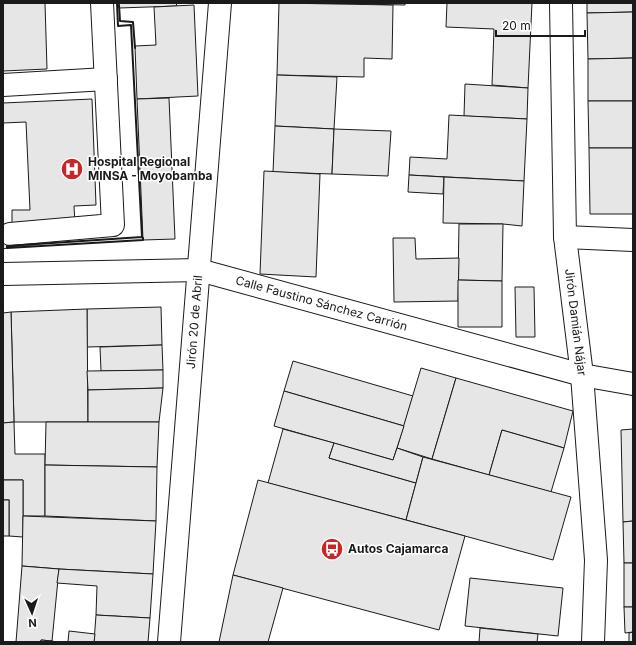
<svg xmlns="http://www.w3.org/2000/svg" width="636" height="645" viewBox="0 0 636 645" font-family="Inter,sans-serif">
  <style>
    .building { fill: #e6e6e6; stroke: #1a1a1a }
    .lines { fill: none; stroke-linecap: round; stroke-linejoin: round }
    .minor-casing { stroke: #1a1a1a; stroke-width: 24 }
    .major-casing { stroke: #1a1a1a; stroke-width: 24 }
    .minor { stroke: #fff; stroke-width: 22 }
    .major { stroke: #fff; stroke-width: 22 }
    .wall { stroke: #1a1a1a; stroke-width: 2 }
    .labels { text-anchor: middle; stroke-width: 3; stroke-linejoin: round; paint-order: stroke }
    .poi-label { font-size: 12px; font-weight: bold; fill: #1a1a1a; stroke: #fff; text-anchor: start }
    .street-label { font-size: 12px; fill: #1a1a1a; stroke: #fff }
  </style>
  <rect width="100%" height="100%" fill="#fff"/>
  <!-- building -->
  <g class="building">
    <polygon points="3,3 45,3 47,69 3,71"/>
    <polygon points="119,3 176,3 177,6 119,8"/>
    <polygon points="279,3 393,5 392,59 364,58 364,77 277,75"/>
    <polygon points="360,3 405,3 405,5 360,4"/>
    <polygon points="447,3 532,3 528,88 492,85 494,29 446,27"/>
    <polygon points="587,3 633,3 633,12 587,13"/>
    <polygon points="194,5 198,96 137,99 135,46 156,45 154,7"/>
    <polygon points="633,12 633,58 588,59 587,13"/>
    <polygon points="633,58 633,101 588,101 588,59"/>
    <polygon points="277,75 337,77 334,129 275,126"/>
    <polygon points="465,84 528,88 527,119 464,116"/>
    <polygon points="169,98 175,239 143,240 137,99"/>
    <polygon points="92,99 96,205 74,206 75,223 12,225 12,210 30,210 26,122 3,123 3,103"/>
    <polygon points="588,101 633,101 633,148 589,148"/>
    <polygon points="449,115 527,119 524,181 409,175 410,157 447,159"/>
    <polygon points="275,126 334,129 332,174 273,172"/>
    <polygon points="334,129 391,131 388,176 332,174"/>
    <polygon points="589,148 633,148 633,214 590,214"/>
    <polygon points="264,171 320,174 316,277 260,274"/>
    <polygon points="409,175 444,177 443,194 408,192"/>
    <polygon points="444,177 524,181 522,226 503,224 443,223"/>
    <polygon points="459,224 503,224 502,281 458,280"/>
    <polygon points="3,230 6,230 7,248 3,249"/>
    <polygon points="393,238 415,238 416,259 459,258 458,301 394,302"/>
    <polygon points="458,280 502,281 502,327 458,327"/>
    <polygon points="515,287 534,287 535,337 516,337"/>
    <polygon points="161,307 162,345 87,347 87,309"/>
    <polygon points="87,309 88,422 14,422 11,312"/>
    <polygon points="11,312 14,422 3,423 3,313"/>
    <polygon points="162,345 163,370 101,371 100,347"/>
    <polygon points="293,361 413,396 404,426 284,391"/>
    <polygon points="421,368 456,378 432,459 397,448"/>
    <polygon points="163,370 163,388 88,390 87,371"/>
    <polygon points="456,378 573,411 564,448 502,430 489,475 432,459"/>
    <polygon points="163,388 159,422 88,422 88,390"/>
    <polygon points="284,391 404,426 393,460 274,426"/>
    <polygon points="14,422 15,454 45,454 45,516 23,516 23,480 3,480 3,423"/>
    <polygon points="46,422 159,422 157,467 45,465"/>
    <polygon points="283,429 334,443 329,458 416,483 406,520 268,483"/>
    <polygon points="633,429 633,521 623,522 621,430"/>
    <polygon points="502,430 564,448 551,492 489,475"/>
    <polygon points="334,443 393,460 397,448 423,457 416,483 329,458"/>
    <polygon points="423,457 571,497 553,560 406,520"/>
    <polygon points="45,465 157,467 156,521 45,516"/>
    <polygon points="3,480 23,480 23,537 9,536 9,500 3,500"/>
    <polygon points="258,480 465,536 439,630 233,575"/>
    <rect x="3" y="500" width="6" height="36"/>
    <polygon points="23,516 156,521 153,574 59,569 22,566"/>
    <polygon points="633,521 633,563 624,563 623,522"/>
    <rect x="624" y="563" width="9" height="44"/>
    <polygon points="22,566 59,569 52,641 41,640 40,642 16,642"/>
    <polygon points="59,569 153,574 150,618 96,615 97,586 57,583"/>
    <polygon points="233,575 283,588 268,642 219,642"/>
    <polygon points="470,578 563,588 558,636 465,626"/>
    <polygon points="624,607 633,607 633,632 625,633"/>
    <polygon points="96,615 150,618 148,642 94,642"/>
    <polygon points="480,628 538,634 537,642 479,642"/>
    <polygon points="69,631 95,634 94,642 68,642"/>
    <polygon points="633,632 633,642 629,642 629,633"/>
    <polygon points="41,640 52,641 57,642 40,642"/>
  </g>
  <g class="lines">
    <!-- minor casing -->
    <g class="minor-casing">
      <g id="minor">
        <path id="s1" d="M561 3 565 237 582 375 596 560 593 642"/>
        <polyline points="3,85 106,79"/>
        <polyline points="10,234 113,225 102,3"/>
        <polyline points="565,237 633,240"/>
        <path id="s2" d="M3 274 199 270 582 375 633 384"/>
      </g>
    </g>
    <!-- major casing -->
    <g class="major-casing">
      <g id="major">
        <path id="s3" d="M169 642 220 3"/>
      </g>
    </g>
    <!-- minor -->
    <use href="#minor" class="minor"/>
    <!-- major -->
    <use href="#major" class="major"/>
    <!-- wall -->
    <g class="wall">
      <polyline points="117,3 118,26 131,25 142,237 7,246 7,248 143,240 143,238"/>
      <polyline points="119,5 120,21 133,22 135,48"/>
    </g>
  </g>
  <!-- icons -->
  <defs>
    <g id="hospital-disc" transform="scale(1.15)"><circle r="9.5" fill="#c62828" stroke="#fff"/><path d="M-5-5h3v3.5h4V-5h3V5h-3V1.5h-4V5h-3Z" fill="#fff"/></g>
    <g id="bus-disc" transform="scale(1.15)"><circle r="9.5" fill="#c62828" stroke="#fff"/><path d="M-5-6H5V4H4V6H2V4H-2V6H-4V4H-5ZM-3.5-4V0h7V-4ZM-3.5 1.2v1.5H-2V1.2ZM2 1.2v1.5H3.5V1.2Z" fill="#fff"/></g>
  </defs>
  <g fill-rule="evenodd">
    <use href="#hospital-disc" x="72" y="169"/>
    <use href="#bus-disc" x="332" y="549"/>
  </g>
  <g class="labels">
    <!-- poi labels -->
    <g class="poi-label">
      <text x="88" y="166">Hospital Regional<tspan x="88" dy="14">MINSA - Moyobamba</tspan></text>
      <text x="348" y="553">Autos Cajamarca</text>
    </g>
    <!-- street labels -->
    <g class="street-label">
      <text dy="4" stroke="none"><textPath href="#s2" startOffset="323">Calle Faustino Sánchez Carrión</textPath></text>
      <text dy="4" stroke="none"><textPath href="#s3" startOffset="321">Jirón 20 de Abril</textPath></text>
      <text dy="4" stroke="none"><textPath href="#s1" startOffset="320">Jirón Damián Nájar</textPath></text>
    </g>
  </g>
  <!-- border -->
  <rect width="636" height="645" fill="none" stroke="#1a1a1a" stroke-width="8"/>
  <!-- north arrow -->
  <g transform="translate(32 613) rotate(177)" stroke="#ffffff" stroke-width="3" paint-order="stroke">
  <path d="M0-3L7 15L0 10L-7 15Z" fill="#1a1a1a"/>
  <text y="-6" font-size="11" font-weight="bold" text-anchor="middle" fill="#1a1a1a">N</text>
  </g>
  <!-- scale -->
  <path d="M496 30v6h89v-6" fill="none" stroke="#1a1a1a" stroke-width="2"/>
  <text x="502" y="30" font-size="12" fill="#1a1a1a" stroke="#ffffff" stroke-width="3" paint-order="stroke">20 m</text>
</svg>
